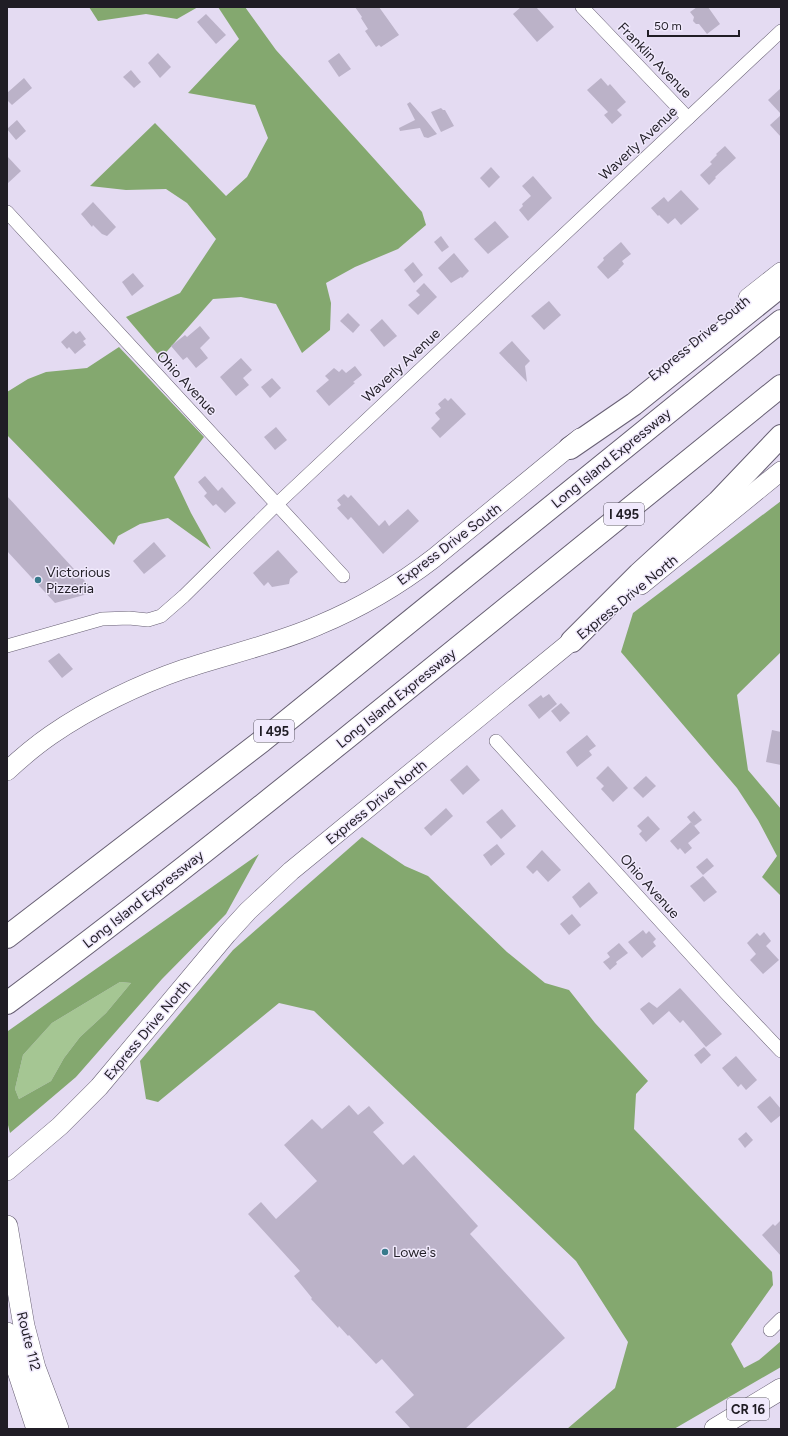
<svg xmlns="http://www.w3.org/2000/svg" width="788" height="1436" viewBox="0 0 788 1436" font-family="Figtree,sans-serif">
  <style>
    .green { fill: #a5c693 }
    .forest { fill: #84a86f; fill-rule: evenodd }
    .building { fill: #bbb2c8 }
    .lines { fill: none; stroke-linecap: round; stroke-linejoin: round }
    .street-casing { stroke: #686074; stroke-width: 14 }
    .secondary-casing { stroke: #686074; stroke-width: 20 }
    .primary-casing { stroke: #686074; stroke-width: 22 }
    .highway-casing { stroke: #686074; stroke-width: 24 }
    .street { stroke: #fff; stroke-width: 13 }
    .secondary { stroke: #fff; stroke-width: 19 }
    .primary { stroke: #fff; stroke-width: 21 }
    .highway { stroke: #fff; stroke-width: 22 }
    .poi-dot { fill: #387a8c; stroke: #f0e9fc; stroke-width: 1.5 }
    .labels { text-anchor: middle; stroke-width: 3; stroke-linejoin: round; paint-order: stroke }
    .shield { fill: #f0e9fc; stroke: #5e5a66; stroke-width: 1 }
    .shield-label { font-size: 13px; font-weight: bold; fill: #201d25 }
    .street-label { font-size: 14px; fill: #201d25; stroke: #f0e9fc }
    .poi-label { font-size: 14px; fill: #201d25; stroke: #f0e9fc; text-anchor: start }
  </style>
  <rect width="100%" height="100%" fill="#e4dbf2"/>
  <!-- green -->
  <polygon class="green" points="120,982 131,983 106,1013 80,1037 64,1058 51,1081 19,1099 15,1089 23,1055 52,1023"/>
  <!-- forest -->
  <g class="forest">
    <polygon points="89,7 198,7 177,19 146,14 98,21"/>
    <polygon points="218,7 245,7 276,50 422,212 426,225 398,249 355,267 326,283 331,303 330,330 302,353 276,304 241,297 213,299 161,358 126,317 180,293 216,239 187,203 166,189 126,190 90,186 155,123 226,196 247,177 268,138 255,105 188,93 239,39"/>
    <polygon points="119,347 204,437 174,477 191,513 211,549 168,518 140,524 118,536 114,545 7,435 7,392 28,379 46,372 87,368"/>
    <polygon points="781,501 781,652 737,695 748,770 781,809 781,896 762,877 777,856 758,820 737,788 621,652 633,613"/>
    <polygon points="362,837 405,866 428,876 507,952 545,983 569,990 595,1023 648,1081 636,1094 634,1129 772,1272 773,1285 731,1344 744,1368 759,1360 781,1341 781,1367 674,1429 567,1429 615,1388 628,1342 576,1261 314,1011 279,1003 158,1102 146,1099 140,1061 233,950"/>
    <path d="M259 854 226 914 162 979 76 1077 10 1133 7 1121V1033L8 1031ZM120 982 131 983 106 1013 80 1037 64 1058 51 1081 19 1099 15 1089 23 1055 52 1023Z"/>
  </g>
  <!-- building -->
  <g class="building">
    <polygon points="355,7 379,7 399,35 381,47 379,45 376,47 365,31 368,29 361,18 362,17"/>
    <polygon points="521,7 536,7 554,27 537,42 513,14"/>
    <polygon points="697,7 708,7 720,24 707,34 699,24 696,24 693,21 694,17 690,12"/>
    <polygon points="206,14 226,35 216,44 197,22"/>
    <polygon points="158,53 171,67 160,78 148,63"/>
    <polygon points="339,53 351,69 339,77 328,61"/>
    <polygon points="131,70 141,82 134,88 123,77"/>
    <polygon points="24,78 32,88 12,105 7,100 7,93"/>
    <polygon points="601,78 608,86 610,84 626,102 617,110 622,115 612,124 604,115 608,112 587,90"/>
    <polygon points="781,88 781,114 768,100"/>
    <polygon points="410,102 425,119 437,134 428,138 424,137 420,128 400,131 399,128 415,120 407,104"/>
    <polygon points="441,108 443,110 445,110 454,126 441,132 431,112"/>
    <polygon points="781,115 781,137 770,125"/>
    <polygon points="17,120 26,131 16,140 7,129"/>
    <polygon points="725,146 736,158 715,177 716,178 709,185 700,175 712,164 710,162 717,155 716,154"/>
    <polygon points="7,156 21,171 7,184"/>
    <polygon points="491,167 500,177 489,188 480,178"/>
    <polygon points="533,176 552,198 528,221 519,210 523,206 522,204 531,196 522,186"/>
    <polygon points="681,190 699,209 681,225 675,218 668,224 659,215 658,216 651,208 664,197 668,202"/>
    <polygon points="93,202 116,227 107,236 102,234 93,225 92,227 81,214"/>
    <polygon points="495,221 509,237 488,254 474,239"/>
    <polygon points="441,236 449,247 442,252 434,242"/>
    <polygon points="621,242 631,254 622,261 624,264 618,270 619,270 608,279 597,267 604,260 603,258"/>
    <polygon points="454,253 469,271 462,278 461,277 451,283 438,268"/>
    <polygon points="413,262 423,275 414,283 404,270"/>
    <polygon points="133,273 144,286 132,296 122,282"/>
    <polygon points="424,283 437,297 418,315 408,305 420,295 416,291"/>
    <polygon points="549,301 561,315 544,330 531,316"/>
    <polygon points="348,313 360,325 353,333 340,321"/>
    <polygon points="382,319 397,336 384,347 370,330"/>
    <polygon points="200,326 210,338 200,348 208,358 196,368 187,357 183,360 171,346 185,335 187,337"/>
    <polygon points="73,331 76,334 80,331 86,339 83,341 86,345 75,354 69,347 67,349 61,342"/>
    <polygon points="512,341 530,361 525,366 527,382 499,353"/>
    <polygon points="241,358 252,370 243,378 249,385 236,396 220,377"/>
    <polygon points="355,366 362,375 353,382 355,383 329,406 316,391 329,380 325,376 334,368 339,372 342,369 346,373"/>
    <polygon points="272,378 281,388 270,398 261,387"/>
    <polygon points="445,398 448,401 451,398 466,414 440,438 431,428 440,419 435,413 441,408 438,404"/>
    <polygon points="276,427 287,440 275,450 264,437"/>
    <polygon points="205,476 218,491 222,487 236,503 225,513 216,504 213,506 204,496 207,493 198,482"/>
    <polygon points="344,494 348,498 351,495 379,526 385,520 389,526 408,509 419,521 383,554 351,517 348,520 337,508 341,505 337,500"/>
    <polygon points="7,496 95,592 55,603 7,551"/>
    <polygon points="154,542 166,556 144,574 133,561"/>
    <polygon points="278,550 298,572 290,579 289,584 272,587 268,582 264,586 253,573"/>
    <polygon points="59,653 73,669 62,678 48,661"/>
    <polygon points="549,694 557,704 539,719 528,705 541,695 543,698"/>
    <polygon points="561,703 570,713 560,722 551,711"/>
    <polygon points="772,730 781,732 781,765 766,762"/>
    <polygon points="587,735 596,746 589,751 592,755 577,767 566,752"/>
    <polygon points="467,765 480,780 463,795 450,780"/>
    <polygon points="608,766 628,788 613,802 601,789 604,786 596,778"/>
    <polygon points="646,776 656,786 643,798 633,788"/>
    <polygon points="446,808 453,816 431,836 424,828"/>
    <polygon points="502,809 516,826 501,839 486,822"/>
    <polygon points="694,811 702,820 694,826 687,817"/>
    <polygon points="648,816 660,829 646,842 639,834 642,831 637,826"/>
    <polygon points="691,822 700,833 688,843 692,848 685,854 680,848 678,850 670,841"/>
    <polygon points="497,844 505,854 491,866 483,855"/>
    <polygon points="542,850 561,870 548,882 537,870 533,874 526,867"/>
    <polygon points="707,858 714,866 703,875 696,867"/>
    <polygon points="703,876 717,892 704,902 690,886"/>
    <polygon points="589,882 598,893 580,908 572,897"/>
    <polygon points="572,914 581,925 569,935 560,924"/>
    <polygon points="643,930 646,934 649,931 656,939 653,942 656,946 642,958 628,942"/>
    <polygon points="764,932 771,941 766,946 779,960 763,974 750,960 756,954 747,943 757,933 760,936"/>
    <polygon points="619,943 628,953 616,962 617,964 610,970 603,962 610,957 607,953"/>
    <polygon points="680,988 722,1034 706,1047 683,1020 680,1023 669,1011 653,1025 640,1009 649,1002 657,1008"/>
    <polygon points="704,1047 711,1055 701,1064 694,1055"/>
    <polygon points="736,1056 757,1080 746,1090 741,1084 738,1087 722,1068"/>
    <polygon points="770,1096 781,1109 781,1115 771,1123 757,1107"/>
    <polygon points="349,1105 358,1115 369,1106 384,1123 373,1132 403,1165 414,1155 478,1226 470,1234 565,1338 465,1429 411,1429 395,1412 414,1395 382,1359 376,1364 349,1335 348,1336 339,1326 338,1328 311,1299 312,1298 294,1276 300,1271 248,1214 261,1202 276,1219 317,1181 284,1145 312,1119 322,1129"/>
    <polygon points="746,1132 753,1140 745,1148 738,1139"/>
    <polygon points="781,1220 781,1256 762,1235 773,1224 775,1226"/>
  </g>
  <g class="lines">
    <!-- street casing -->
    <g class="street-casing">
      <g id="street">
        <polyline points="582,7 688,118"/>
        <polyline points="7,212 343,576"/>
        <polyline points="7,646 102,619 129,618 148,620 161,616 184,596 277,504 781,31"/>
        <polyline points="496,741 726,993 781,1051"/>
        <polyline points="770,1330 781,1319"/>
      </g>
    </g>
    <!-- secondary casing -->
    <g class="secondary-casing">
      <g id="secondary">
        <polyline points="748,298 781,272"/>
        <polyline points="641,585 781,471"/>
        <path d="M7 771C21 758 35 746 51 735 90 708 140 684 184 669 229 654 276 644 319 625 360 608 399 585 434 558L580 438"/>
        <polyline points="7,1171 60,1126 99,1087 227,934 248,911 291,871 584,631"/>
      </g>
    </g>
    <!-- primary casing -->
    <g class="primary-casing">
      <g id="primary">
        <polyline points="7,1226 24,1326 35,1368 58,1429"/>
        <polyline points="7,1333 14,1359 37,1429"/>
        <polyline points="715,1429 781,1389"/>
      </g>
    </g>
    <!-- highway casing -->
    <g class="highway-casing">
      <g id="highway">
        <polyline points="570,448 634,404 781,286"/>
        <polyline points="572,641 639,574 718,502 781,436"/>
        <polyline points="7,937 262,741 781,321"/>
        <path d="M7 1003C122 918 233 829 344 740 490 622 636 504 781 386"/>
      </g>
    </g>
    <!-- street -->
    <use href="#street" class="street"/>
    <!-- secondary -->
    <use href="#secondary" class="secondary"/>
    <!-- primary -->
    <use href="#primary" class="primary"/>
    <!-- highway -->
    <use href="#highway" class="highway"/>
  </g>
  <!-- markers -->
  <g class="poi-dot">
    <circle cx="38" cy="580" r="4"/>
    <circle cx="385" cy="1252" r="4"/>
  </g>
  <g class="labels">
    <!-- shield labels -->
    <g class="shield">
      <rect x="604" y="503" width="40" height="22" rx="3"/>
      <rect x="254" y="720" width="40" height="22" rx="3"/>
      <rect x="727" y="1398" width="42" height="22" rx="3"/>
    </g>
    <g class="shield-label">
      <text x="624" y="519">I 495</text>
      <text x="274" y="736">I 495</text>
      <text x="748" y="1414">CR 16</text>
    </g>
    <!-- street labels -->
    <g class="street-label">
      <text transform="translate(655 60) rotate(46)" y="5">Franklin Avenue</text>
      <text transform="translate(638 143) rotate(-43)" y="5">Waverly Avenue</text>
      <text transform="translate(699 338) rotate(-39)" y="5">Express Drive South</text>
      <text transform="translate(401 365) rotate(-43)" y="5">Waverly Avenue</text>
      <text transform="translate(187 383) rotate(47)" y="5">Ohio Avenue</text>
      <text transform="translate(611 458) rotate(-39)" y="5">Long Island Expressway</text>
      <text transform="translate(449 544) rotate(-37)" y="5">Express Drive South</text>
      <text transform="translate(627 597) rotate(-39)" y="5">Express Drive North</text>
      <text transform="translate(396 698) rotate(-39)" y="5">Long Island Expressway</text>
      <text transform="translate(376 802) rotate(-39)" y="5">Express Drive North</text>
      <text transform="translate(650 886) rotate(48)" y="5">Ohio Avenue</text>
      <text transform="translate(143 899) rotate(-38)" y="5">Long Island Expressway</text>
      <text transform="translate(147 1030) rotate(-50)" y="5">Express Drive North</text>
      <text transform="translate(29 1341) rotate(76)" y="5">Route 112</text>
    </g>
    <!-- poi labels -->
    <g class="poi-label">
      <text x="46" y="577">Victorious<tspan x="46" dy="16">Pizzeria</tspan></text>
      <text x="393" y="1257">Lowe's</text>
    </g>
  </g>
  <!-- border -->
  <rect width="788" height="1436" fill="none" stroke="#201d25" stroke-width="16"/>
  <!-- scale -->
  <path d="M648 30v6h91v-6" fill="none" stroke="#201d25" stroke-width="2"/>
  <text x="654" y="30" font-size="12" fill="#201d25" stroke="#f0e9fc" stroke-width="3" paint-order="stroke">50 m</text>
</svg>
